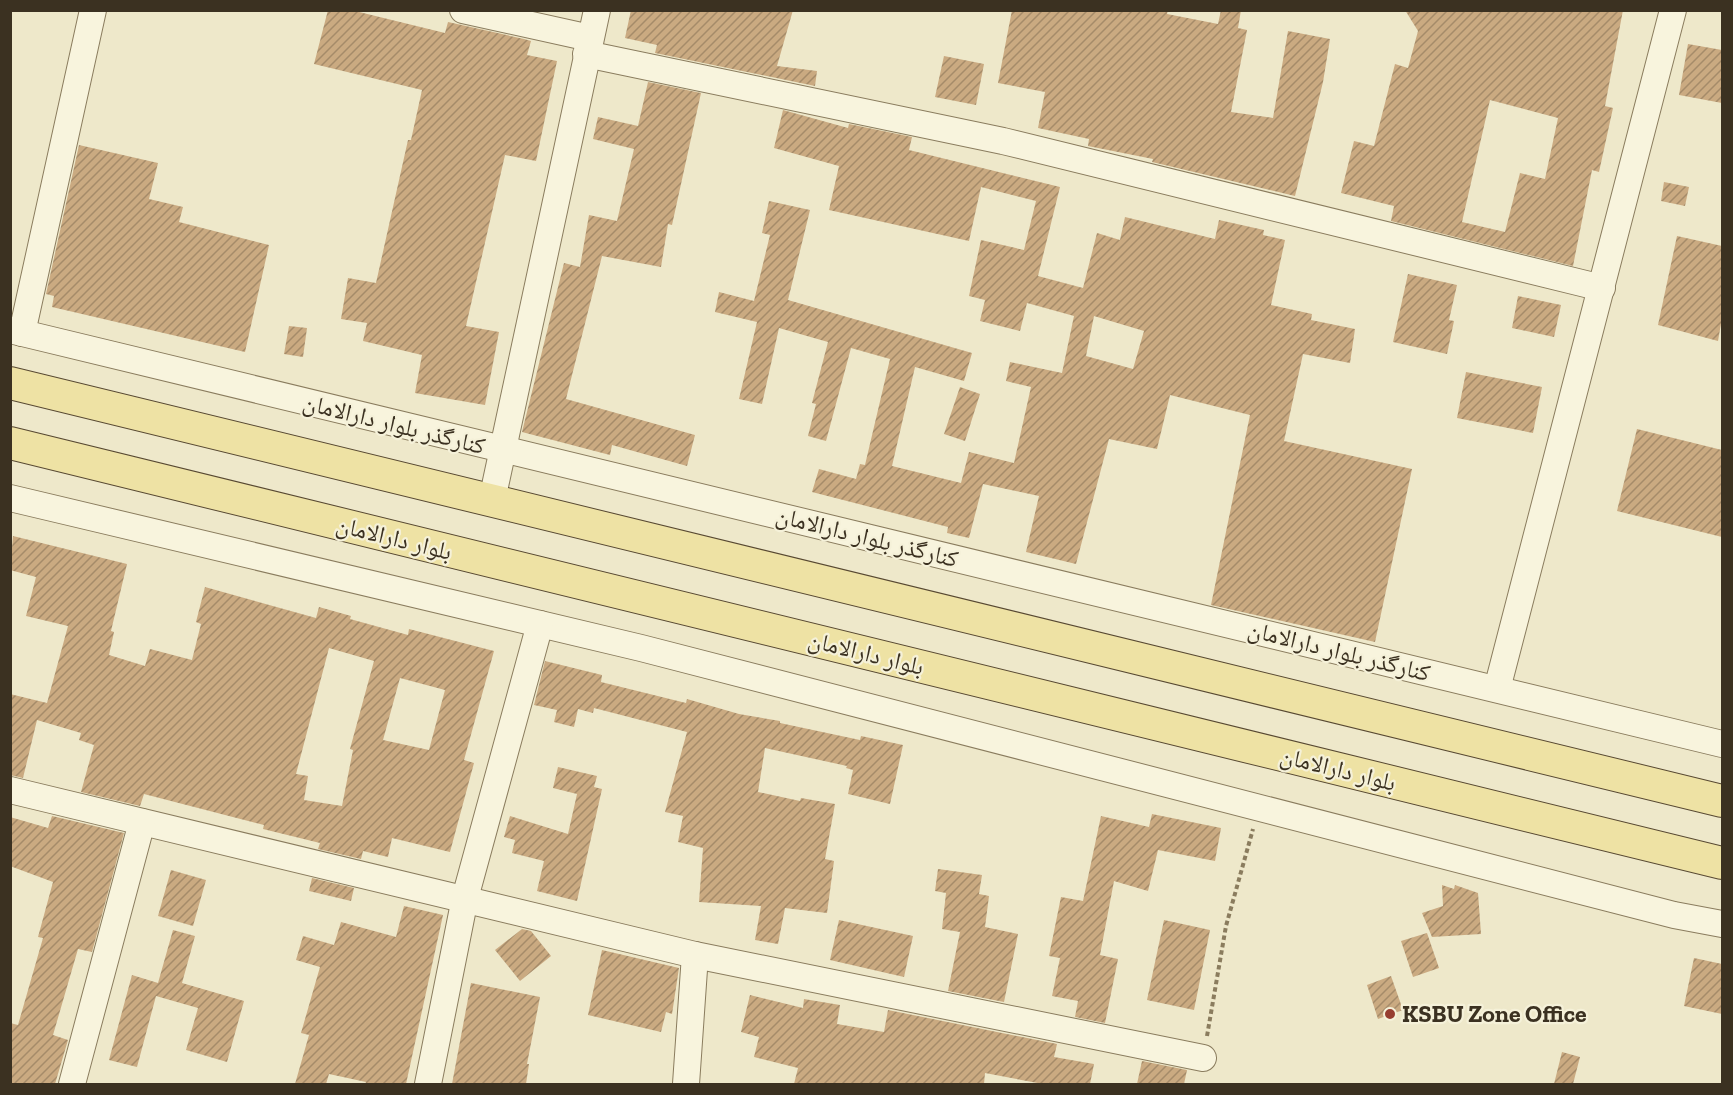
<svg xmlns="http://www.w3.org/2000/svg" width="1733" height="1095" viewBox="0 0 1733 1095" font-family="'Zilla Slab','Noto Naskh Arabic',serif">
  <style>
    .building { fill: url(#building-hatch); fill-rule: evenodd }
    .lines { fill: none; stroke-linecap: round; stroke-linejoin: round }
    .minor-casing { stroke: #8a7c5e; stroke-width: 28 }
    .major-casing { stroke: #584932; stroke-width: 34 }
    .path { stroke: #8a7c5e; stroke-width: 4; stroke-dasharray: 4.5 3; stroke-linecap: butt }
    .minor { stroke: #f8f4dd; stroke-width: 26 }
    .major { stroke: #eee2a4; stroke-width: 32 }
    .poi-dot { fill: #973e30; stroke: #f5f1d9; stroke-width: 2 }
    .labels { text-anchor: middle; stroke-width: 4.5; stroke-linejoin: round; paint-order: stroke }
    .street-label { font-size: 24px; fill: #3b3121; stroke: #f5f1d9 }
    .poi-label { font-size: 24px; font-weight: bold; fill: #3b3121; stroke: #f5f1d9; text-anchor: start }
  </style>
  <defs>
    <pattern id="building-hatch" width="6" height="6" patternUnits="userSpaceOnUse" patternTransform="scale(1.5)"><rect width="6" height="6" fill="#caaa81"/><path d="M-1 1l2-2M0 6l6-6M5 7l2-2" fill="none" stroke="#a58b69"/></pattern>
  </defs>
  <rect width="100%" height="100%" fill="#eee8ca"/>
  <!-- building -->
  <g class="building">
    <polygon points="328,10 351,10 445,33 448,22 524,39 531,41 527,55 557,61 536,161 505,155 466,326 499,332 485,405 415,393 422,355 363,341 367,323 341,319 348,278 376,283 408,140 411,140 422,90 314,64"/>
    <polygon points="631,10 793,10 777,66 817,71 815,86 655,53 657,45 625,38"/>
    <polygon points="1012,10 1168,10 1167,14 1218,24 1221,10 1241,10 1238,28 1247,30 1231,112 1273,118 1288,31 1330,39 1323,82 1295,196 1152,162 1153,159 1088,146 1089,139 1038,128 1045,92 998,83"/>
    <path d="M1405 10H1623L1605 106 1613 108 1599 172 1592 170 1573 266 1391 221 1394 206 1341 193 1354 141 1374 146 1395 64 1408 68 1418 31ZM1490 100 1558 118 1545 179 1520 173 1505 232 1462 222Z"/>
    <polygon points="1688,44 1722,50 1722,103 1679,95"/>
    <polygon points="944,56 984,64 976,105 935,97"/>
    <polygon points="648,82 701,93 672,225 668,224 661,267 602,256 566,399 695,435 687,466 612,445 610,455 522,432 564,263 580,267 589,215 617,221 634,149 593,139 598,117 638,126"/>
    <path d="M783 110 848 128 849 124 912 137 909 150 1060 187 1038 276 1083 288 1097 233 1120 240 1125 217 1215 239 1219 220 1264 230 1263 235 1285 240 1271 305 1312 314 1311 320 1355 329 1350 363 1303 354 1284 441 1412 469 1375 642 1211 605 1250 415 1170 395 1157 449 1109 439 1076 564 1026 552 1039 496 983 484 969 538 947 533 948 527 812 492 819 469 856 479 860 464 865 465 890 359 851 348 826 441 808 436 816 404 812 403 828 342 779 328 762 404 739 399 757 322 715 312 719 292 754 301 770 235 762 233 769 201 810 210 788 300 972 353 964 381 915 367 892 466 961 483 969 452 1014 463 1031 387 1006 381 1010 362 1062 373 1074 316 1027 303 1020 331 980 321 985 300 969 296 981 240 1024 250 1036 201 981 187 969 241 829 210 839 166 774 148ZM1094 316 1144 331 1133 369 1086 356Z"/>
    <polygon points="79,145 158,163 149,199 183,207 179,222 269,245 245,352 52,307 54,296 46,294"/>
    <polygon points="1664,182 1689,187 1685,206 1661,201"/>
    <polygon points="1677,236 1722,246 1722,318 1718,341 1658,325"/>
    <polygon points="1408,274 1457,285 1449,320 1454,321 1447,354 1393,342"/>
    <polygon points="1518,296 1561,305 1554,337 1512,328"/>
    <polygon points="289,326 307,328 303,357 284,354"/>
    <polygon points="1466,372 1542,387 1533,433 1457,418"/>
    <polygon points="960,387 980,394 965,441 944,434"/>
    <polygon points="1637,429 1722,450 1722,537 1617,511"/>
    <path d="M13 536 127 564 111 631 114 632 109 655 145 666 150 649 192 660 201 624 196 622 205 587 316 618 319 607 351 616 350 619 408 635 409 629 494 651 464 760 474 763 450 852 392 838 388 857 363 851 361 859 318 849 320 843 263 829 264 825 144 794 140 806 81 792 94 745 79 740 81 733 37 720 23 778 10 775V694L47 703 68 626 26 616 36 577 10 570ZM329 648 374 661 350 749 353 750 342 806 304 800 308 776 296 774ZM400 678 445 690 429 750 383 740Z"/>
    <polygon points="545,661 602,675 601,682 686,703 687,699 739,714 780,721 780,723 860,740 861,736 903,745 890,804 848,794 853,770 846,768 847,766 765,748 758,792 800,801 801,798 835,804 825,859 834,861 827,913 785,908 778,944 755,940 761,906 699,902 703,848 678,842 683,816 665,812 687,732 594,708 593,713 578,709 574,727 554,722 557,710 534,705"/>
    <polygon points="558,767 597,776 594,787 602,789 577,901 537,891 544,861 512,853 515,840 504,837 510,816 568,834 577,794 553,788"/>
    <polygon points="1152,814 1221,828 1215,861 1158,850 1148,891 1114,881 1100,955 1118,959 1105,1023 1075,1017 1078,1001 1052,996 1060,958 1049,956 1061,897 1083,901 1101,816 1149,827"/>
    <polygon points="52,816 124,833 92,952 78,949 53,1035 68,1040 55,1084 10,1084 10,1023 18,1025 43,938 38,937 53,882 10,866 10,817 48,828"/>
    <polygon points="938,869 982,875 979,894 989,896 985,927 1018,934 1004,1002 948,991 960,932 942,929 946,893 935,891"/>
    <polygon points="171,870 206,880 193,926 158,916"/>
    <polygon points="312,878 354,888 351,901 309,891"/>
    <polygon points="1442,885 1454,889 1455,885 1478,893 1481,934 1432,937 1422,913 1443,906"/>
    <polygon points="404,906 443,915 406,1084 365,1084 366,1082 329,1074 326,1084 295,1084 309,1035 301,1033 320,967 296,960 303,936 334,945 341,922 396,937"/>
    <polygon points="839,920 913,936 904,977 830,960"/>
    <polygon points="1164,920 1210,930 1194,1010 1147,1000"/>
    <polygon points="522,929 531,931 551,956 520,981 495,950"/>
    <polygon points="173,930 195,936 182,983 244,1001 227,1062 186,1050 198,1008 156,996 137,1067 109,1060 132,975 158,983"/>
    <polygon points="1427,933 1439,968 1413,977 1401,941"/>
    <polygon points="602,950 679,968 672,1014 666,1012 661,1032 588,1015"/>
    <polygon points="1694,958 1722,964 1722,1014 1684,1006"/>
    <polygon points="1391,976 1403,1010 1378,1019 1367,985"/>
    <polygon points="471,983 540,997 527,1064 529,1064 526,1084 452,1084"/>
    <polygon points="750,995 803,1008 804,999 840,1005 837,1024 884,1032 888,1010 1057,1044 1054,1057 1094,1064 1090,1084 1043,1084 985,1073 984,1084 794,1084 798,1068 754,1057 759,1037 741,1032"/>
    <polygon points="1562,1052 1580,1057 1573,1084 1554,1084"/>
    <polygon points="1142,1061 1187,1070 1184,1084 1137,1084"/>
  </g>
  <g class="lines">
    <!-- minor casing -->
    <g class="minor-casing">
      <g id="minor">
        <polyline points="463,10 590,38"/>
        <polyline points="586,54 1003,141 1602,288"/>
        <polyline points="10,330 1722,744"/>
        <polyline points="22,333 93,10"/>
        <polyline points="10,498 641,648 1674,915 1722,924"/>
        <polyline points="492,500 597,10"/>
        <polyline points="1497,689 1673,10"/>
        <polyline points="10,790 695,955 1203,1058"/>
        <polyline points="72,1084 142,822"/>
        <polyline points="428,1084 465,898 540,624"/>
        <polyline points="686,1084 695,955"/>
      </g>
    </g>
    <!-- major casing -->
    <g class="major-casing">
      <g id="major">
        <polyline points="10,383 1722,801"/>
        <polyline points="10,443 1722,863"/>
      </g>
    </g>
    <!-- path -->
    <polyline class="path" points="1207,1036 1226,926 1253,829"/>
    <!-- minor -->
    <use href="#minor" class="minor"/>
    <!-- major -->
    <use href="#major" class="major"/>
  </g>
  <!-- markers -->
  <circle class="poi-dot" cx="1390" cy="1014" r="6"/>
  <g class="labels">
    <!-- street labels -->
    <g class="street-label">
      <text transform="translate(394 424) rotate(14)" y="8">کنارگذر بلوار دارالامان</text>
      <text transform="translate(867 537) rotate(14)" y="8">کنارگذر بلوار دارالامان</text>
      <text transform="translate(394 538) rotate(14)" y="8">بلوار دارالامان</text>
      <text transform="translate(1339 651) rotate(14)" y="8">کنارگذر بلوار دارالامان</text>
      <text transform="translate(866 653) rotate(14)" y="8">بلوار دارالامان</text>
      <text transform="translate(1338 769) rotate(14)" y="8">بلوار دارالامان</text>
    </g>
    <!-- poi labels -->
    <g class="poi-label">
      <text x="1402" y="1022">KSBU Zone Office</text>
    </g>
  </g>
  <!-- border -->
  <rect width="1733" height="1095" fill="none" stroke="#3b3121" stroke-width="24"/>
</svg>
